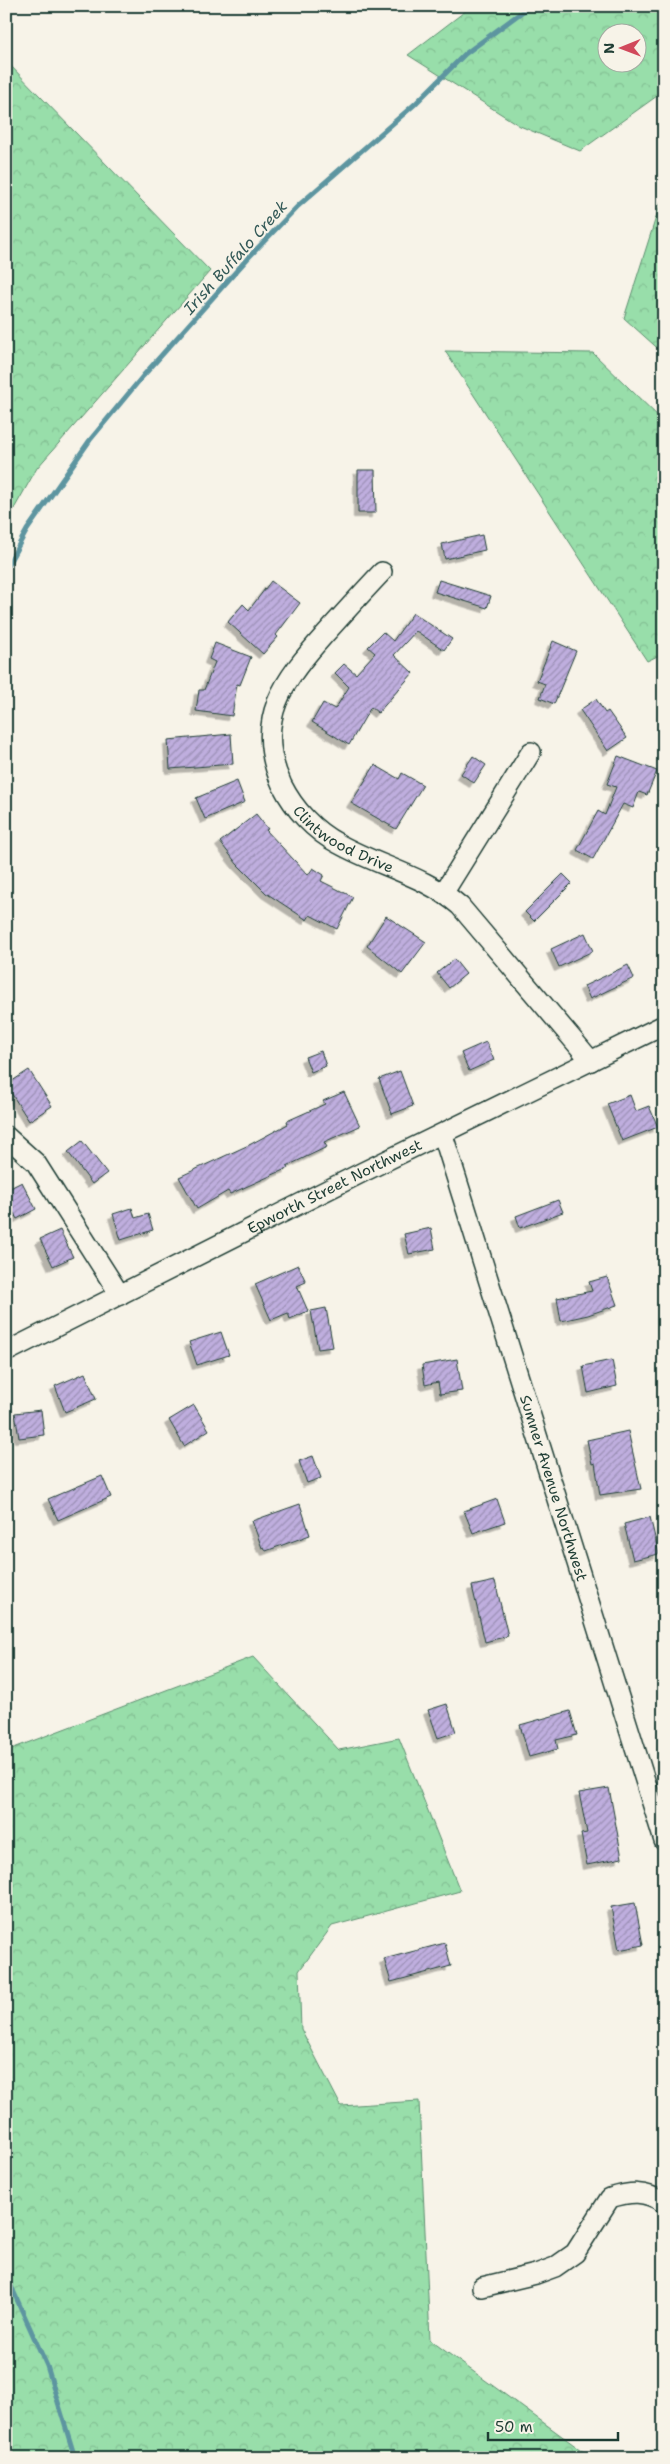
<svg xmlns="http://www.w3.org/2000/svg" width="670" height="2464" viewBox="0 0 670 2464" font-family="'Shantell Sans',sans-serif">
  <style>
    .forest { fill: url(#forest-crowns); stroke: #5c8e6f; fill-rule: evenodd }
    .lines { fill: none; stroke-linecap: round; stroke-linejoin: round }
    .stream { stroke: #5d95a0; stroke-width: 5 }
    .building { fill: url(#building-hatch); stroke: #1f3d34; filter: url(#shadow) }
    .minor-casing { stroke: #1f3d34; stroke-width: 22 }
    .minor { stroke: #f7f3e8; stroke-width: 19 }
    .labels { text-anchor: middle; stroke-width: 4; stroke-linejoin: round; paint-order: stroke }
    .street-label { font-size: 15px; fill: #1f3d34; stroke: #f7f3e8 }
    .water-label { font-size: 16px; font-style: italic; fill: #345a58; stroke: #f7f3e8 }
  </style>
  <defs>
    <pattern id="forest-crowns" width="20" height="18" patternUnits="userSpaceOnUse" patternTransform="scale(1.25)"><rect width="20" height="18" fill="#98deaa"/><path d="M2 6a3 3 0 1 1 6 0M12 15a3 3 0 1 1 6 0" fill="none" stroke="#83bf93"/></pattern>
    <pattern id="building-hatch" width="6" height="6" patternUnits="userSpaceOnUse" patternTransform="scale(1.25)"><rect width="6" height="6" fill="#bfaede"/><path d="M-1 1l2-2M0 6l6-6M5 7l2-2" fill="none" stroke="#9b8fb5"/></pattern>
    <filter id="shadow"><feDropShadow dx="-4.5" dy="4.5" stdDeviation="0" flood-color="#0004"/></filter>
  </defs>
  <rect width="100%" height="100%" fill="#f7f3e8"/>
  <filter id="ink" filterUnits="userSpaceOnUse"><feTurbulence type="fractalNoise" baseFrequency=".02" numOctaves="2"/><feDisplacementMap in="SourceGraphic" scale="10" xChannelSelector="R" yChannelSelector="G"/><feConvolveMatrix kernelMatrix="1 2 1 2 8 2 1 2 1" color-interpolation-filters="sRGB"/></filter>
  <g filter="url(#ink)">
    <!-- forest -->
    <g class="forest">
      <path d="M472 6H664V91L580 151 520 126 408 55ZM608 32H638V62H608Z"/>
      <polygon points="6,61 210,271 37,468 6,523"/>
      <polygon points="664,192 664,354 624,318"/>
      <polygon points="445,351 593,353 664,422 664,653 647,661"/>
      <polygon points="253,1657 339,1750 399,1738 460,1891 332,1926 299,1971 301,2029 341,2106 419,2101 430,2340 592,2458 9,2458 6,2454 6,1751"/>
    </g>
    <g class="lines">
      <!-- stream -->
      <g class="stream">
        <polyline points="6,568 27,530 90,440 143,376 248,258 298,206 415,104 465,54 530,6"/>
        <polyline points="6,2275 47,2366 75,2458"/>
      </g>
    </g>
    <!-- building -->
    <g class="building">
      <polygon points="358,470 375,470 376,513 358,513"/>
      <polygon points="482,535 485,550 445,559 442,544"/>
      <polygon points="439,580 491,596 487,608 435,592"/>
      <polygon points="271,581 300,603 276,635 278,637 263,654 228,622 243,604 249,610"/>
      <polygon points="413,613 452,639 444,650 416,631 394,655 413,673 378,713 371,707 349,745 312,722 323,703 335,709 349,687 335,673 344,664 356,674 375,653 368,647 383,632 393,641"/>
      <polygon points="553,641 576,651 554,704 540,698 545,684 537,681"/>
      <polygon points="215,643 251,657 240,685 237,684 232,716 196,711 199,690 204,690 215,662 209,659"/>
      <polygon points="596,699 605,713 608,711 627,738 608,751 580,710"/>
      <polygon points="231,734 233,764 170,769 168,740"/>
      <polygon points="473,756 486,765 474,783 461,774"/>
      <polygon points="618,756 657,771 647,795 639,792 633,808 623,804 593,859 577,850 598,811 605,815 616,787 607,784"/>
      <polygon points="375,765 399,779 402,773 423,785 396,829 351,803"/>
      <polygon points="237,781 245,802 205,819 196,798"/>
      <polygon points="256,814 268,829 266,830 308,875 313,868 324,875 321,881 353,897 337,929 310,915 307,920 266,893 237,864 220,842"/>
      <polygon points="563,874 572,883 534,921 525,912"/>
      <polygon points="386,916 426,942 402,974 367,946"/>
      <polygon points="585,933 593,951 559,967 551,949"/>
      <polygon points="454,959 466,974 449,988 437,973"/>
      <polygon points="628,965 634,978 590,999 584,986"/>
      <polygon points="486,1042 494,1060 469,1071 461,1053"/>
      <polygon points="321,1051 326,1066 311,1072 305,1057"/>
      <polygon points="29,1070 52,1106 29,1121 6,1085"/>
      <polygon points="400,1071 413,1106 392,1114 379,1079"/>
      <polygon points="344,1092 360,1126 324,1142 327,1147 287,1166 288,1168 230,1194 228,1191 197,1209 179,1177 251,1144 288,1124 287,1121 325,1104 323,1101"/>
      <polygon points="630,1095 636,1111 649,1106 658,1127 622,1141 607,1104"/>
      <polygon points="82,1141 107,1173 92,1184 68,1152"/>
      <polygon points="22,1182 36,1209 17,1219 6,1198 6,1190"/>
      <polygon points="558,1200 563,1212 520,1228 516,1216"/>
      <polygon points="132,1208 135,1218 148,1214 153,1230 121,1240 113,1214"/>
      <polygon points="431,1228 435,1249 409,1254 404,1234"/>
      <polygon points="60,1230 73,1257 53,1266 40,1239"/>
      <polygon points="298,1265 306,1282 297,1286 308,1311 290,1319 288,1313 271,1320 255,1284"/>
      <polygon points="607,1277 617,1305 588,1315 561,1321 557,1298 592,1291 589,1282"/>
      <polygon points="326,1308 333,1347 318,1349 311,1311"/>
      <polygon points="221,1332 229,1355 197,1365 189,1342"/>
      <polygon points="457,1359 462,1391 440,1394 438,1382 425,1385 422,1365"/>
      <polygon points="612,1360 617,1386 588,1393 583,1366"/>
      <polygon points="85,1373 96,1399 65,1412 55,1386"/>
      <polygon points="194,1405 209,1430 184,1446 169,1420"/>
      <polygon points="41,1410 44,1435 19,1438 15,1413"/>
      <polygon points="628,1431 641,1489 600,1495 595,1463 592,1464 587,1440"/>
      <polygon points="313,1456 321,1478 307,1483 299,1461"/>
      <polygon points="102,1476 111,1497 58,1520 48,1499"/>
      <polygon points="497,1499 505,1522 473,1533 464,1511"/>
      <polygon points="300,1504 310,1535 266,1551 264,1547 262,1548 252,1521"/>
      <polygon points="650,1517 659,1554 633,1560 624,1524"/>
      <polygon points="495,1581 508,1636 485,1642 472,1586"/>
      <polygon points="447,1704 456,1732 438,1738 428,1710"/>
      <polygon points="570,1711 577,1735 556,1740 558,1749 529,1757 520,1725"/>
      <polygon points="609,1788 622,1858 587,1865 581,1834 587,1833 579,1793"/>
      <polygon points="635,1903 643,1945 619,1950 611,1907"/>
      <polygon points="445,1943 451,1966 391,1982 384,1959"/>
    </g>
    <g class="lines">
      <!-- minor casing -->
      <g class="minor-casing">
        <g id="minor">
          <path id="s1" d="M382 572C363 592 344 613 326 633 284 680 252 720 282 785 294 809 314 831 339 844 378 866 426 876 460 906L591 1061"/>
          <polyline points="444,892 531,752"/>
          <path id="s2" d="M443 1135 664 1841"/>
          <polyline points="6,1136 36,1163 120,1295"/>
          <path id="s3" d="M6 1352 363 1172 664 1025"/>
          <path d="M482 2287 536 2274 555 2267 575 2253 610 2198C630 2192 645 2190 664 2203"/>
        </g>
      </g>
      <!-- minor -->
      <use href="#minor" class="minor"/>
    </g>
  </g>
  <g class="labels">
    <!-- street labels -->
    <g class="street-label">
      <text dy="5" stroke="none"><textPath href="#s1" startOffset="338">Clintwood Drive</textPath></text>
      <text dy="5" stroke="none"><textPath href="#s3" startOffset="368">Epworth Street Northwest</textPath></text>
      <text dy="5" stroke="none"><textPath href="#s2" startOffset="370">Sumner Avenue Northwest</textPath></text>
    </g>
    <!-- water labels -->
    <g class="water-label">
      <text transform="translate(235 257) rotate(-48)" y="6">Irish Buffalo Creek</text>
    </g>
  </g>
  <!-- margin -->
  <rect width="670" height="2464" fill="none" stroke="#f7f3e8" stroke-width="25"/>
  <rect x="12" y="12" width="645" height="2439" fill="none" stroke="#1f3d34" stroke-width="2" filter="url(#ink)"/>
  <!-- north arrow -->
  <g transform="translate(622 48) rotate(269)"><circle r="24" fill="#f7f3e8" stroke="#a1aaa0"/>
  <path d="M0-4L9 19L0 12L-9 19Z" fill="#d1495b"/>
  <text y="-8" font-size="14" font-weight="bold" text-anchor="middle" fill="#1f3d34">N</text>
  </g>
  <!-- scale -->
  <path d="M488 2432v8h130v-8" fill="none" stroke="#1f3d34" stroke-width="2.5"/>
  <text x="495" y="2432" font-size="15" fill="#1f3d34" stroke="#f7f3e8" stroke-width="4" paint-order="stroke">50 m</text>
</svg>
